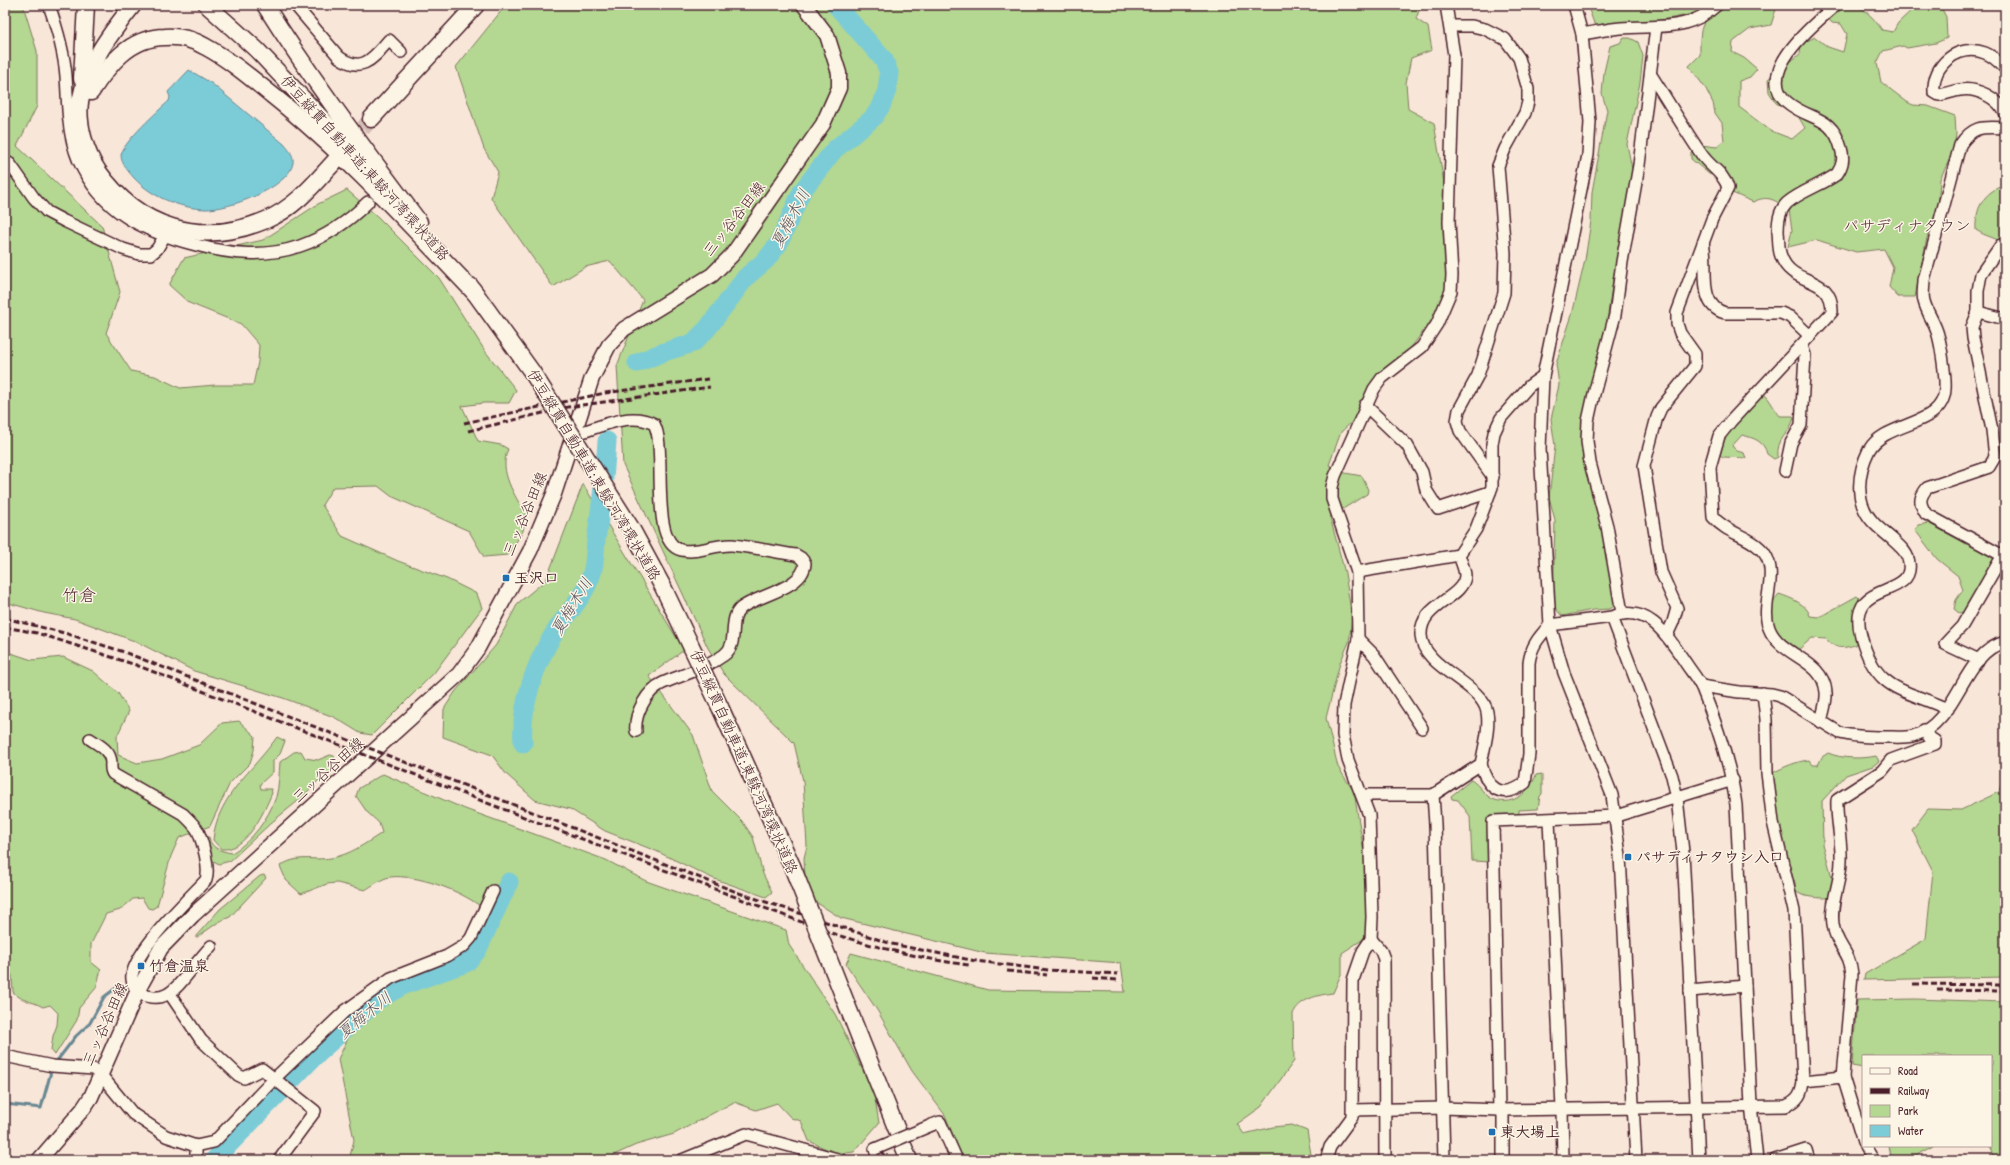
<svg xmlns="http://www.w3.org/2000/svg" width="2010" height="1165" viewBox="0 0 2010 1165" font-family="'Patrick Hand','Klee One',sans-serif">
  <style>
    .green { fill: #b4d792; stroke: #7f7b5e }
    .water { fill: #7cccd7; stroke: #688792 }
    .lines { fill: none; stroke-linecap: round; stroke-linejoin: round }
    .stream { stroke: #688792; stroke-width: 3 }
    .river { stroke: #7cccd7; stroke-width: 19 }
    .highway-tunnel { stroke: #d5beb5; stroke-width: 16; stroke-dasharray: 16 8; stroke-linecap: butt }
    .minor-casing { stroke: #4a1f2b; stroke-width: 14 }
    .major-casing { stroke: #4a1f2b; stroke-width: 17 }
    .highway-casing { stroke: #4a1f2b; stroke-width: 19 }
    .minor { stroke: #fcf5e5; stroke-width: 11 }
    .major { stroke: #fcf5e5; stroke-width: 14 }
    .highway { stroke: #fcf5e5; stroke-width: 16 }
    .rail { stroke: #4a1f2b; stroke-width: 3; stroke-dasharray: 6 3; stroke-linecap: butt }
    .minor-bridge-casing { stroke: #4a1f2b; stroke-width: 14; stroke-linecap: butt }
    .highway-bridge-casing { stroke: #4a1f2b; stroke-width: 19; stroke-linecap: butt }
    .minor-bridge { stroke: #fcf5e5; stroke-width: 11 }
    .highway-bridge { stroke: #fcf5e5; stroke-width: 16 }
    .poi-dot { fill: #1f6fb2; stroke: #fcf5e5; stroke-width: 1.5 }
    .labels { text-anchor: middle; stroke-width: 3; stroke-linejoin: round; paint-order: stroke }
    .street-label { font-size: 15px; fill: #4a1f2b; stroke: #fcf5e5 }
    .poi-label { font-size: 15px; font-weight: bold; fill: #4a1f2b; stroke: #fcf5e5; text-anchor: start }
    .water-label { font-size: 16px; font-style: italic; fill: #59535f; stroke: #fcf5e5 }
    .neighbourhood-label { font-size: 16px; fill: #4a1f2b; stroke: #fcf5e5 }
    .quarter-label { font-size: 17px; fill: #4a1f2b; stroke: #fcf5e5 }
  </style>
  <rect width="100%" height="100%" fill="#f8e6d8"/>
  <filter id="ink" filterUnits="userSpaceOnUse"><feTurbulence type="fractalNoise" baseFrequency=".025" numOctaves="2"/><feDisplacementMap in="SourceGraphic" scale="8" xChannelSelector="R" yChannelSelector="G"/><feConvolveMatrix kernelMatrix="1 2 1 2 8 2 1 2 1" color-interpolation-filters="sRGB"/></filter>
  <g filter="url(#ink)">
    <!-- green -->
    <g class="green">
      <path d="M5 5H23L37 51V106L17 146 102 226 120 292 106 333 131 371 155 376 180 388 215 385H253L258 362 259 345 241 324 189 303 169 285 184 258 263 240 318 204 347 190 378 217 439 278 485 351 516 390 509 403H484L462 406 478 441 501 445 508 449C498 472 515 495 526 515L523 531 508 555 484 557 469 531 391 496 378 486 333 487 322 505 342 536 398 561 447 579 477 594 482 608 434 673 372 735 360 733 334 717 283 698 194 671 137 642 75 619 44 613 5 602Z"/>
      <path d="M506 5H1421L1416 19 1428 27 1432 50 1411 58 1406 83 1408 109 1434 123 1444 183 1448 287 1434 317 1410 349 1376 381 1355 419 1341 432 1329 465 1345 473 1362 476 1368 490 1367 494 1330 517 1345 573 1352 618 1349 642 1340 663 1326 718 1338 767 1354 792 1364 853 1368 936 1342 953V972L1333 993C1318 995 1299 999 1293 1014L1294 1061 1261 1107 1237 1124 1244 1134 1273 1127 1292 1125 1307 1131 1312 1160H963L945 1115 912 1071 877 1010 846 964 851 953 988 990 1125 992 1121 963 985 953 841 918 814 901 805 878 804 858 807 846 803 781 794 743 724 674 708 648 623 465 617 366 643 300 610 261 585 267 553 287 491 198 498 172 484 149 456 67Z"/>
      <polygon points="1587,5 1708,5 1699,13 1662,20 1599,27 1594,23"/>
      <path d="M1727 5H1781L1777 6 1771 25 1750 29 1733 42 1732 52 1744 58 1757 69 1750 77 1739 81V107L1771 131 1792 139 1805 128 1798 116 1776 103 1769 92 1768 79 1800 54 1801 44 1815 37 1828 47 1843 52 1847 34 1841 24 1832 23 1827 17C1832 14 1837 8 1842 6 1859 0 1874 18 1882 30L1893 32 1898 23 1917 5H1940L1946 17 1947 38 1936 43 1907 48 1903 46 1883 51 1877 63 1881 82 1907 102 1913 105 1928 106 1955 116 1956 134 1954 150 1940 179 1938 212 1927 238 1915 297H1898L1889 287 1893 267 1884 249 1856 252 1817 240 1788 247 1792 230 1789 210C1776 201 1769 194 1753 202L1723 189 1719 177 1709 174 1691 159V152L1701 145 1717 147 1724 141 1722 123 1715 113 1713 103 1706 89 1689 66 1700 55C1700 46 1699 30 1704 23 1710 16 1721 12 1727 5Z"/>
      <polygon points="1623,38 1630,38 1638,42 1643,56 1640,83 1627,144 1632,169 1632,184 1613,279 1606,328 1598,365 1588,392 1581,438 1585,467 1603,531 1617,604 1610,609 1593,610 1562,616 1553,606 1555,520 1549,497 1555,446 1551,419 1559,385 1556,364 1572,315 1585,260 1591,221 1592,192 1607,110 1602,94 1604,72 1610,46 1620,43"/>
      <path d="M2005 185V244C1995 237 1986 237 1976 230 1975 209 1983 192 2005 185Z"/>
      <path d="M1764 394C1770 399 1774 409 1780 416H1793L1794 418C1789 435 1776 438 1778 457L1774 459 1767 454C1764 441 1754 438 1742 435L1732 446 1737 451 1744 453 1746 458 1723 457 1716 452C1724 432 1744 403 1764 394Z"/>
      <polygon points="583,484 684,650 649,676 693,735 712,791 742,821 753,837 763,874 772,892 766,897 712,878 656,851 605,831 570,809 535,800 506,774 492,755 443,737 444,709 455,692 496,645 518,603 546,580"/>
      <polygon points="1928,523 1967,544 1991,553 1994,560 1989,567 1981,588 1967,611 1959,613 1954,609 1956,600 1963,590 1958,576 1937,559 1915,530 1919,525"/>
      <path d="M1779 594C1791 598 1807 604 1810 616L1818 617 1823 615 1857 596 1859 598 1858 637 1855 645C1841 649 1836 649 1826 639L1812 638 1798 650C1776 641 1761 613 1779 594Z"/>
      <path d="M5 651 32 660 63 657 93 671 118 693 129 711 117 736 118 755 137 763 162 759 199 745 222 723 239 721 255 736 254 750 250 763 230 783 210 826 179 838 171 856 157 906 152 909 148 908 142 898 133 899 120 910 106 914 91 944V962L101 970 96 988 79 1008 77 1020 55 1055 51 1050 53 1036 57 1025 58 1013 50 1005 43 1007C30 1000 23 1002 13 992L12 976 5 962Z"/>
      <path d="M277 737 285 741 280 754 273 761V772L260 784 261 789H271L272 793C264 812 246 852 221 849L213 840C217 796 254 770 277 737Z"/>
      <path d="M301 751 305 758 318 760 330 755 334 756 335 761 333 770 318 781 298 801 272 822 230 861 219 864 210 859 207 850V838L209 837C211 849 221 851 232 853 252 841 268 819 276 797 279 786 279 773 280 762L294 752Z"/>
      <path d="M1828 753C1842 759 1862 759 1876 756L1879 761 1873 766 1846 775 1822 801 1823 844 1833 881 1830 898C1819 898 1804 898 1795 891V883L1783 850 1772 781 1773 773C1783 767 1798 761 1809 760L1813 765H1818L1822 757Z"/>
      <polygon points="2005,769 2005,977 1864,980 1865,974 1926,939 1933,871 1912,830 1928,809 1961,810 1999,792"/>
      <path d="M383 774 465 809 606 860 646 881 786 930 789 945 835 1014 874 1093 879 1123 854 1152 837 1154 809 1141 801 1121 791 1118 777 1103 756 1110 734 1102 674 1134 636 1145 614 1155 610 1160H349L354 1140 338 1059 355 1024 361 1005 394 980 432 970 472 943 480 906C459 890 416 874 390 877 382 878 372 886 365 890L337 883 327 884 301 894 286 880 280 866C298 854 312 861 331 858 350 855 366 843 382 833L379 823 367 812 356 796 359 788Z"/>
      <path d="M1542 774V794L1540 796 1538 809 1519 810V816L1490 819 1492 862 1472 861 1470 816 1458 800 1452 799 1451 796 1471 780C1480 785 1485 797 1495 800 1513 806 1530 792 1536 775Z"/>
      <polygon points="264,875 266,878 230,917 220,921 196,938 196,936 220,909 260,876"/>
      <polygon points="1915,999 2005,1002 2005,1160 1996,1160 1989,1146 1991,1146 1991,1056 1863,1056 1863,1068 1852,1066 1857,1000"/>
      <polygon points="1889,1146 1934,1146 1908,1160 1892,1160"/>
    </g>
    <!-- water -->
    <path class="water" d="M189 70 211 83 284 144C289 150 294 155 293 163 289 188 227 210 205 209 179 208 152 197 134 178 129 172 121 164 121 155 123 142 159 110 169 101L170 97 168 92Z"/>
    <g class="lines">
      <!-- stream -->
      <g class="stream">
        <polyline points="56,1062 76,1036 90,1023 104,997 116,988"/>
        <polyline points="5,1104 41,1108 52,1068"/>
      </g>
      <!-- river -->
      <g class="river">
        <polyline points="637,363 661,353 693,343 707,329 746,277 766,260 779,243 802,191 834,150 873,118 881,106 887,90 889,73 884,60 836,5"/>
        <path d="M523 743C520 707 535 663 555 632 568 612 585 596 592 573 595 563 595 550 596 540 601 507 605 474 607 441"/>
        <polyline points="214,1160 318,1053 379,999 404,985 466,963 477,951 509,882"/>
      </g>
      <!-- highway-tunnel -->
      <polyline class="highway-tunnel" points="347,147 371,119"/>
      <!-- minor casing -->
      <g class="minor-casing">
        <g id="minor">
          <path d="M49 5C57 28 64 51 66 76 68 104 67 132 78 159 101 212 144 232 196 245 230 254 265 258 300 246 326 237 349 221 368 202"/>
          <path d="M295 5 339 57C363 74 373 58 389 40L401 52"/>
          <polyline points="1574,5 1582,34 1590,122 1588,155 1543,376 1540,449 1550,625 1564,673 1612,795 1620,856 1636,1160"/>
          <polyline points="1451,26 1472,26 1485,29 1505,39 1519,58 1528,89 1528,102 1525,113 1505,149 1498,166 1505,253 1504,293 1478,375 1459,410 1457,421 1460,431 1493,477"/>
          <path d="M1582 34C1595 32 1608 29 1621 28 1658 25 1688 32 1717 5"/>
          <path d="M2005 68C1999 62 1993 56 1985 53 1959 43 1932 64 1934 92L1939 95C1946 94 1953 91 1960 90 1977 87 1998 98 2005 113"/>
          <path d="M1651 75C1668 101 1684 129 1702 155 1710 167 1724 173 1728 188L1712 219 1677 313V324L1680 333 1695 354V366L1661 408 1657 417 1644 466 1661 572 1677 608 1673 622 1667 635"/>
          <polyline points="5,161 10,164 34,198 47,212 64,221 123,249 139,254 151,254 157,249 164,237"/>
          <path d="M1703 243C1709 266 1696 305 1725 313H1781L1790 317 1810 336"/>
          <polyline points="1978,312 1978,291 1981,274 2001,245"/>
          <path d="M2005 319 1978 312 1972 327 1973 338 1992 430 1995 457 1989 467 1927 488C1919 498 1919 503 1926 514L2005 557"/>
          <polyline points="1365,405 1407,445 1422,472 1426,490 1438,509 1490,492"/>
          <path d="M574 435C599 427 630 411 654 424 668 448 648 542 681 550 698 554 715 544 732 545 753 547 775 552 796 555L801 558 805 563C804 589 757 595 741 608 727 620 740 643 724 655 705 669 684 674 663 683 647 690 634 714 636 731"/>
          <polyline points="1785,471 1791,443 1801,425 1805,355 1802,346"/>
          <polyline points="1357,572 1459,555 1476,529 1492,487 1492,444 1494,433 1501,418 1529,386 1543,376"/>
          <polyline points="1622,613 1607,526 1590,463 1587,441 1588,421 1594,394 1615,315 1622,262 1639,165 1656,27"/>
          <polyline points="1612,617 1672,776 1677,798 1683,852 1699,1160"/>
          <polyline points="1358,639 1374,655 1422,728"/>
          <polyline points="1979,660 1945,644 1962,626 2003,555"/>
          <path d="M1701 686 1739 692 1772 694 1780 696 1840 733C1855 737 1870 737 1886 737 1894 737 1905 738 1913 736 1959 723 1961 653 2005 642"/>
          <path d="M1948 709C1902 688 1876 692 1861 636 1858 625 1857 612 1865 602 1878 587 1913 589 1909 563 1908 552 1899 546 1892 539 1885 533 1877 527 1872 521 1854 501 1858 472 1869 450 1886 420 1943 428 1945 389 1946 378 1941 345 1938 335 1935 323 1927 313 1924 301 1922 295 1924 287 1924 280L1960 145C1973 125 1983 127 2005 128"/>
          <path d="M1821 722C1823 712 1827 701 1826 692 1823 658 1780 657 1769 628 1760 605 1779 576 1765 554 1754 537 1727 534 1713 517L1710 467 1719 436 1731 421 1832 312C1833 273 1792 288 1781 256 1778 249 1779 239 1778 232 1778 221 1779 211 1787 203 1801 191 1822 185 1837 174 1843 165 1844 158 1841 148 1832 114 1809 121 1787 102 1753 73 1815 23 1836 5"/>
          <path d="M90 739C99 745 110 750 111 762 111 767 110 770 113 774L183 814C188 819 194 824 198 831 203 843 210 868 206 880 186 901 138 947 132 975 131 981 134 987 137 992 164 1006 175 990 191 970 197 962 204 954 211 946"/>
          <path d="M1481 764C1487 788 1501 801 1525 783L1529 754V663C1531 646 1539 637 1550 625L1612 617C1648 602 1668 637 1685 662 1690 670 1698 679 1702 688 1717 725 1731 765 1736 805L1751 1105 1757 1160"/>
          <path d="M1363 795H1433L1481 764C1484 748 1490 728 1487 712 1482 683 1422 668 1421 635 1420 604 1463 599 1465 576 1465 569 1461 562 1459 555"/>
          <polyline points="1433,795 1435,824 1444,1160"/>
          <polyline points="1549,820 1562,1109 1563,1160"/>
          <polyline points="1371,939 1381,951 1384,959 1385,1160"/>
          <polyline points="1690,991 1745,986"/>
          <polyline points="170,994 201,1040 238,1075 244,1078 262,1069 315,1111 279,1160"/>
          <polyline points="5,1056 52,1066 93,1069 101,1075 133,1114 166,1136 196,1146 214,1142 275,1078 345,1011 391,978 447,956 464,946 471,938 493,891"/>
          <polyline points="1803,1081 1843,1077"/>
          <path d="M1353 1110 1443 1108 1499 1110 1786 1106C1798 1101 1802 1094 1803 1081L1794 911 1773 822 1767 773 1766 719 1763 693"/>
          <polyline points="1499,1110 1493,821 1616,816 1733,780"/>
          <polyline points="932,1125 940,1122 957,1160"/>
          <path d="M1863 1142 1843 1077 1852 974C1850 950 1836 947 1833 924 1830 902 1841 882 1841 861 1842 840 1836 820 1837 800L1882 771 1891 760 1935 744V741L1929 737 1924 730"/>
          <polyline points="196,1146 196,1160"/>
          <polyline points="1865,1146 1873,1160"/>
          <polyline points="875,1149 878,1160"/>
          <polyline points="682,1160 746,1134 841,1160"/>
          <polyline points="1326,1160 1330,1147 1352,1117 1353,980 1363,951 1371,939 1372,917 1369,815 1348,760 1343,735 1344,705 1358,639 1357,572 1332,499 1332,487 1335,476 1374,389 1382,378 1422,347 1437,324 1451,291 1452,275 1449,222 1454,55 1446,5"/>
          <polyline points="1503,1160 1503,1110"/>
          <polyline points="1775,1160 1806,1150 1809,1160"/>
        </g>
      </g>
      <!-- major casing -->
      <g class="major-casing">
        <polyline id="major" points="39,1160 83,1109 91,1097 137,992 161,948 193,915 459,674 478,648 530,551 554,494 592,378 609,345 624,329 712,275 732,255 823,124 839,88 839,73 827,35 804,5"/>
      </g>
      <!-- highway casing -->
      <g class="highway-casing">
        <g id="highway">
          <path d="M133 5C110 34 87 64 80 102 77 125 86 153 98 171 139 229 201 247 266 220 295 208 315 183 335 161"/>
          <polyline points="207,5 257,50 373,173"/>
          <path d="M265 5C312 80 366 151 419 222"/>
          <polyline points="82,79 86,5"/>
          <path d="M91 92C108 65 130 37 165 37 179 36 194 40 206 47 230 60 251 78 272 95 346 154 410 225 476 294"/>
          <polyline points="371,119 476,5"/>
          <polyline points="470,286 532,372"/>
          <polyline points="720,707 792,866"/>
          <polyline points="860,1038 909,1160"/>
        </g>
      </g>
      <!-- minor -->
      <use href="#minor" class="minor"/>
      <!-- major -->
      <use href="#major" class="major"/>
      <!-- highway -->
      <use href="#highway" class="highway"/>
      <!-- rail -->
      <g class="rail">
        <polyline points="464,423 605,393 708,379"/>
        <polyline points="468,431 568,407 710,387"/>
        <polyline points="5,618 68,634 124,652 739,893 892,944 976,961 1048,970 1118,974"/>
        <path d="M5 627 37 633 136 665 495 806 828 932C875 947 921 959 969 965"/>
        <polyline points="1007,971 1047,975"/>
        <polyline points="1093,978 1118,980"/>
        <polyline points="1913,984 2005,985"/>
        <polyline points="1937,990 2005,991"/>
      </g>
      <!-- minor-bridge casing -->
      <g class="minor-bridge-casing">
        <polyline id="minor-bridge" points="875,1149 932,1125"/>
      </g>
      <!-- highway-bridge casing -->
      <g class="highway-bridge-casing">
        <g id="highway-bridge">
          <polyline points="532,372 631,528 663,587 720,707"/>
          <polyline points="792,866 860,1038"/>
        </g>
      </g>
      <!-- minor-bridge -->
      <use href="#minor-bridge" class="minor-bridge"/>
      <!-- highway-bridge -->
      <use href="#highway-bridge" class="highway-bridge"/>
    </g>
  </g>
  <!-- markers -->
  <g class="poi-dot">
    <rect x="502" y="574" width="8" height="8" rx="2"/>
    <rect x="1624" y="853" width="8" height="8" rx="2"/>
    <rect x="137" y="962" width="8" height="8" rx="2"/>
    <rect x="1488" y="1128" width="8" height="8" rx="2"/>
  </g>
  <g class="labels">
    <!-- street labels -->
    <g class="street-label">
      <text transform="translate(365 168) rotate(48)" y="5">伊豆縦貫自動車道;東駿河湾環状道路</text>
      <text transform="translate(734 219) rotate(-52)" y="5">三ッ谷谷田線</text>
      <text transform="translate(594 475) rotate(59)" y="5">伊豆縦貫自動車道;東駿河湾環状道路</text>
      <text transform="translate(525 514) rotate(-67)" y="5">三ッ谷谷田線</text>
      <text transform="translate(744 762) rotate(66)" y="5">伊豆縦貫自動車道;東駿河湾環状道路</text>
      <text transform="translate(328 770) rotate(-42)" y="5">三ッ谷谷田線</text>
      <text transform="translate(105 1024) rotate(-66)" y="5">三ッ谷谷田線</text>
    </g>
    <!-- poi labels -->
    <g class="poi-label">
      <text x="514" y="583">玉沢口</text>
      <text x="1636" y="862">パサディナタウン入口</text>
      <text x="149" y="971">竹倉温泉</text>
      <text x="1500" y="1137">東大場上</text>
    </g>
    <!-- water labels -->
    <g class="water-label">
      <text transform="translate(790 218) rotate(-62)" y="6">夏梅木川</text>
      <text transform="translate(571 606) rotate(-59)" y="6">夏梅木川</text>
      <text transform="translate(364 1015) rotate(-39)" y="6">夏梅木川</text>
    </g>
    <!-- neighbourhood labels -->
    <g class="neighbourhood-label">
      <text x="1907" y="231">パサディナタウン</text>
    </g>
    <!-- quarter labels -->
    <g class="quarter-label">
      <text x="79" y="601">竹倉</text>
    </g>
  </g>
  <!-- margin -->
  <rect width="2010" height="1165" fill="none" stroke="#fcf5e5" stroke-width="20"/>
  <rect x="10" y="10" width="1990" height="1145" fill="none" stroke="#4a1f2b" stroke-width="1.5" filter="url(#ink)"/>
  <!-- legend -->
  <rect x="1862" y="1055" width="130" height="92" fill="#fcf5e5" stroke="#b59f9b"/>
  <rect x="1870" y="1068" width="20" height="6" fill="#fcf5e5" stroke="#b59f9b"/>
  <text x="1898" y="1075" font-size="12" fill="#4a1f2b">Road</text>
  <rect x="1870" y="1088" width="20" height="6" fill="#4a1f2b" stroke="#b59f9b"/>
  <text x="1898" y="1095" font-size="12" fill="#4a1f2b">Railway</text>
  <rect x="1870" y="1105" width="20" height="12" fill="#b4d792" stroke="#b59f9b"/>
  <text x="1898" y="1115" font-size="12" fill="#4a1f2b">Park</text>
  <rect x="1870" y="1125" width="20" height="12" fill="#7cccd7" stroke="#b59f9b"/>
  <text x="1898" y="1135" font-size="12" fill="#4a1f2b">Water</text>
</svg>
